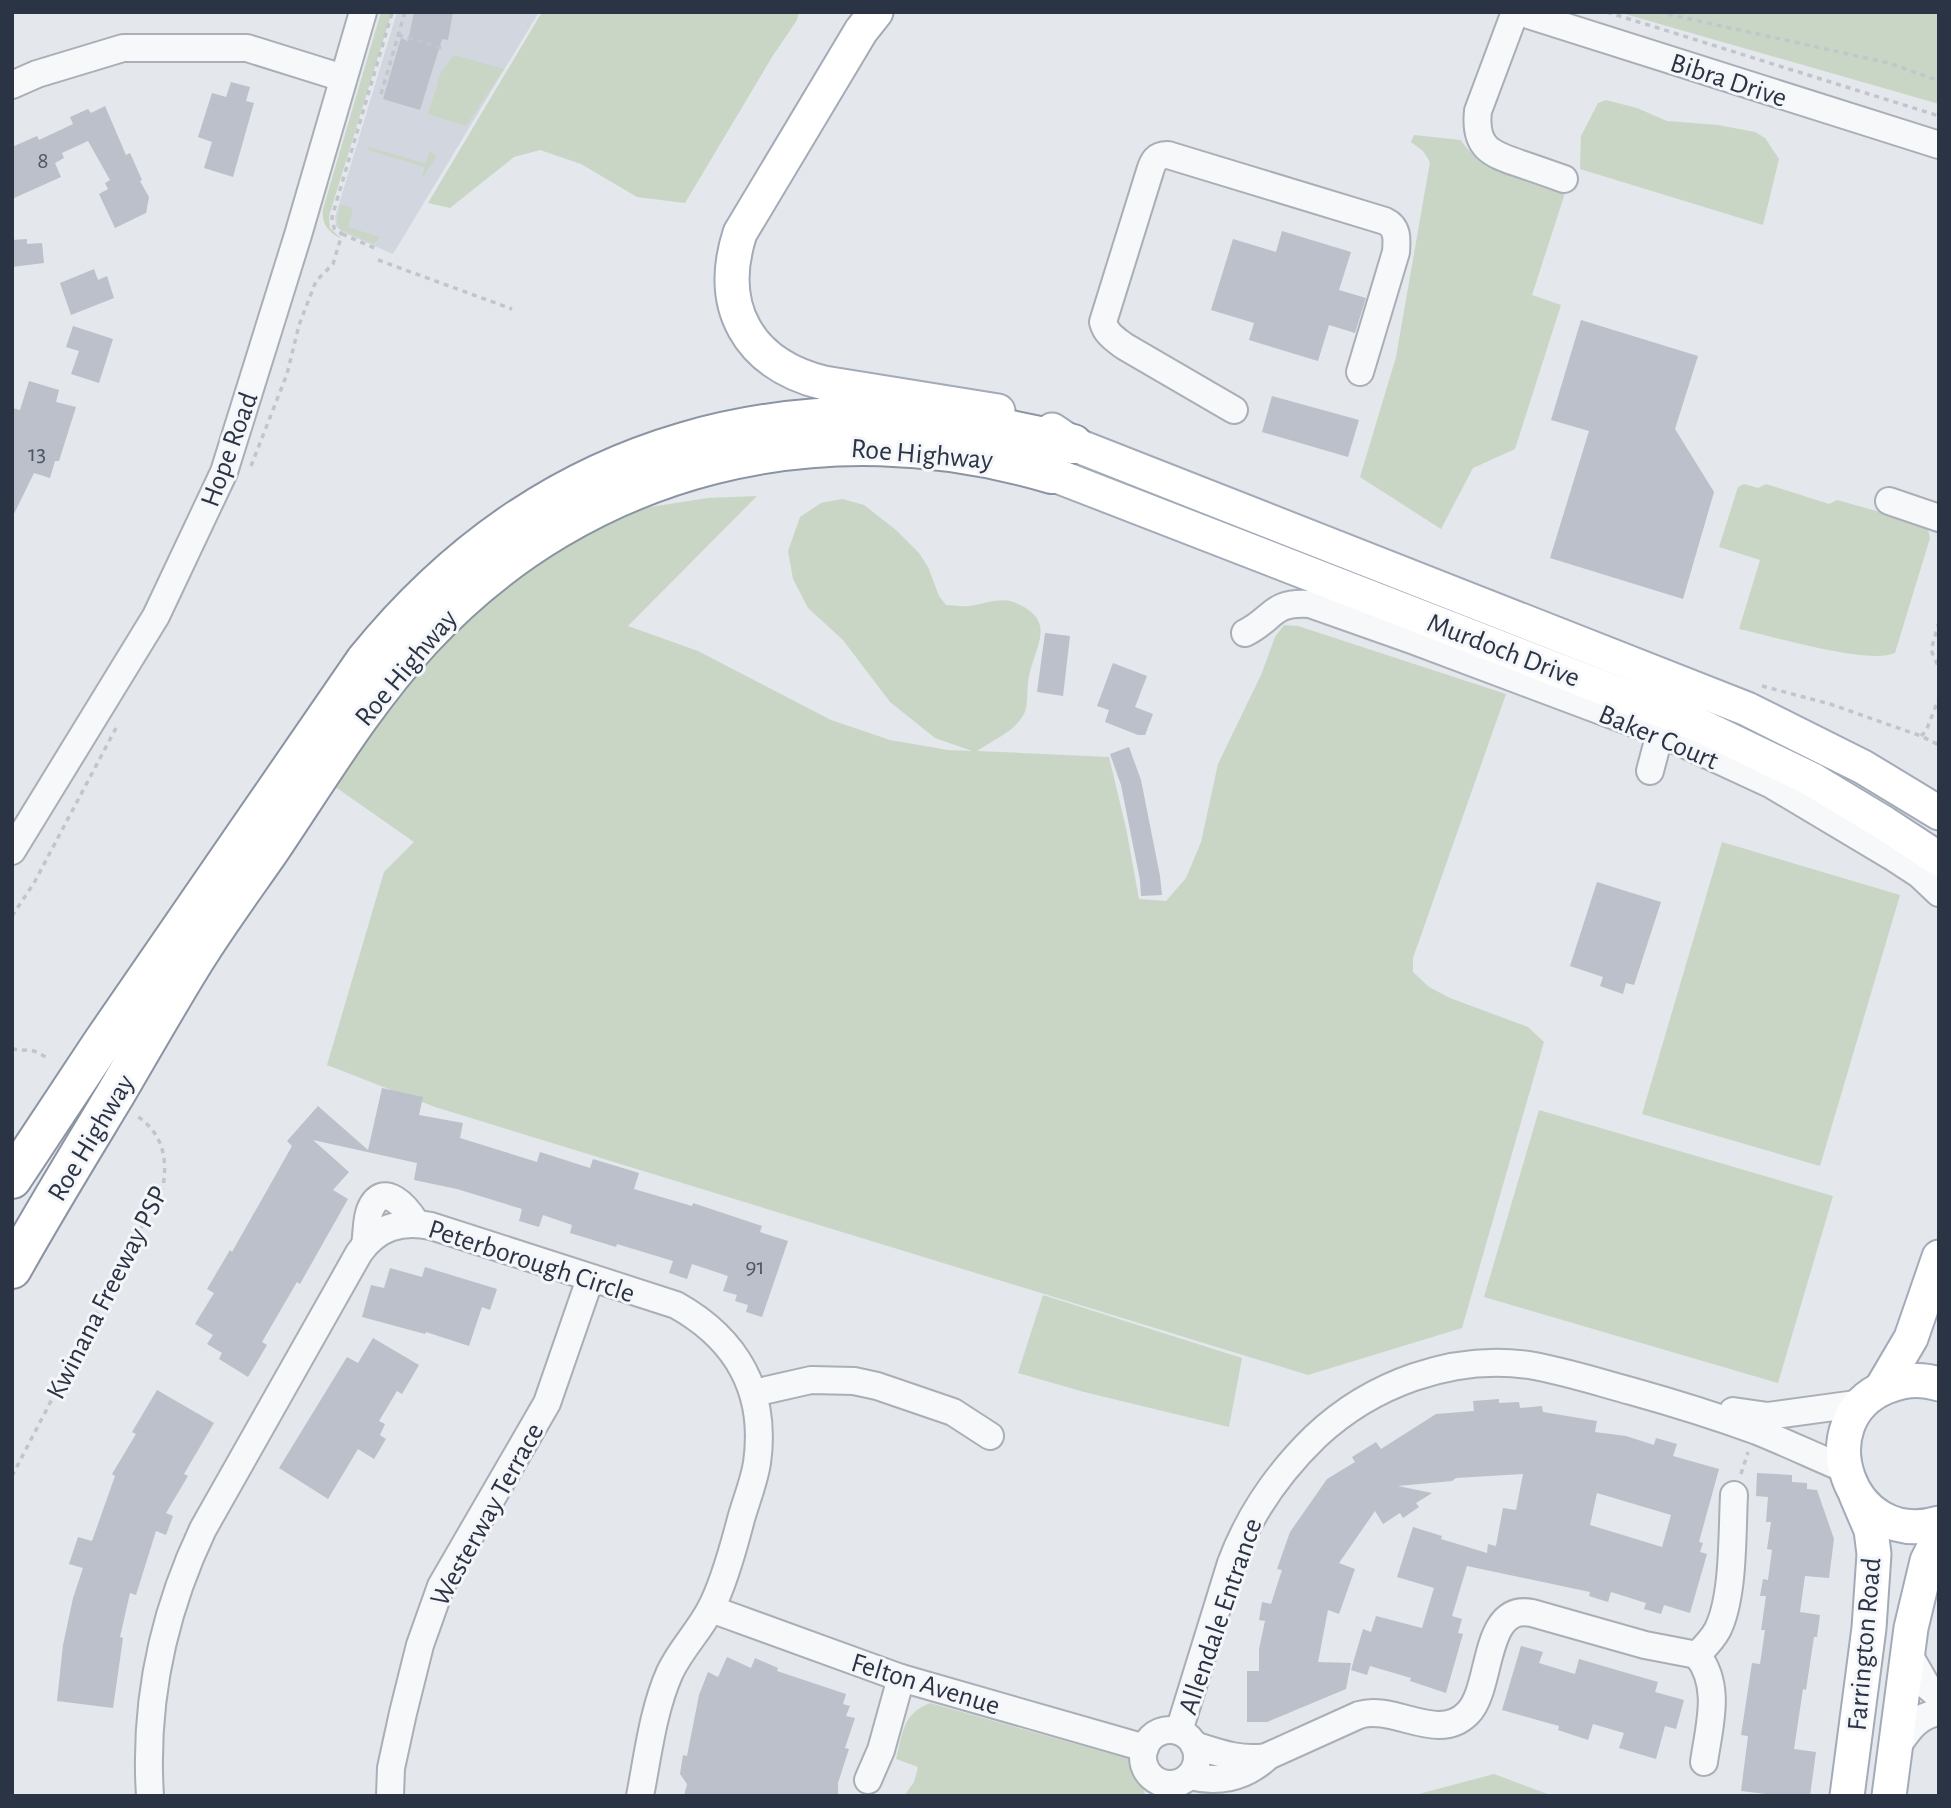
<svg xmlns="http://www.w3.org/2000/svg" width="1951" height="1808" viewBox="0 0 1951 1808" font-family="'Alegreya Sans',sans-serif">
  <style>
    .built { fill: #d2d6de }
    .green { fill: #c9d6c5 }
    .building { fill: #bbc0ca; fill-rule: evenodd }
    .lines { fill: none; stroke-linecap: round; stroke-linejoin: round }
    .minor-casing { stroke: #a9aeb7; stroke-width: 30 }
    .major-casing { stroke: #a3abb8; stroke-width: 37 }
    .highway-casing { stroke: #8b94a3; stroke-width: 42 }
    .path { stroke: #c2c5cb; stroke-width: 3.5; stroke-dasharray: 5 5; stroke-linecap: butt }
    .minor { stroke: #f7f8fa; stroke-width: 26 }
    .major { stroke: #fff; stroke-width: 33 }
    .highway { stroke: #fff; stroke-width: 38 }
    .labels { text-anchor: middle; stroke-width: 6; stroke-linejoin: round; paint-order: stroke }
    .number-label { font-size: 24px; fill: #4f5766 }
    .street-label { font-size: 28px; fill: #2b3445; stroke: #f4f6f9 }
  </style>
  <rect width="100%" height="100%" fill="#e4e7ec"/>
  <!-- built -->
  <polygon class="built" points="397,12 539,12 393,254 342,232 336,226 335,217"/>
  <!-- green -->
  <g class="green">
    <path d="M381 12H392L329 216 330 228 342 239C329 233 321 224 323 209Z"/>
    <polygon points="542,12 799,12 797,20 772,57 685,203 637,197 581,164 540,150 514,157 450,208 428,203"/>
    <polygon points="1618,12 1939,12 1939,104"/>
    <polygon points="454,55 504,69 466,126 428,114 441,72"/>
    <polygon points="1606,100 1637,108 1667,121 1718,125 1755,132 1765,138 1779,159 1763,225 1580,169 1581,136 1598,103"/>
    <path d="M1414 135 1461 140C1482 174 1530 179 1566 190L1532 295 1561 305 1515 449 1473 468 1441 529 1360 477 1396 357 1430 162 1423 151 1411 142Z"/>
    <polygon points="369,147 426,164 430,150 436,157 421,180 425,167 368,150"/>
    <polygon points="340,205 353,208 348,227 380,237 374,244 340,229 337,222"/>
    <path d="M1744 484 1758 488 1766 484 1829 504 1837 500 1927 525 1930 538 1895 653C1867 665 1772 636 1739 629L1760 560 1719 547 1738 487Z"/>
    <path d="M757 496 628 626 698 651 831 720 890 740 948 750 972 751 935 738 890 702 843 640 808 608 793 579 788 551 800 517 821 503 842 499 864 505 896 530 919 553 928 567 939 596 946 605C953 605 961 607 968 606 983 605 1001 596 1016 603 1057 621 1036 644 1029 676 1026 687 1029 704 1024 714 1014 732 993 740 977 751L1109 757 1126 828 1139 899 1166 901 1186 878 1201 842 1218 764 1261 675 1275 637 1284 625 1298 626 1506 694 1413 958V972L1429 987 1450 998 1528 1027 1544 1042 1462 1328 1308 1375 435 1107 327 1065 384 872 414 842 334 786 356 748 454 624 612 513 708 498Z"/>
    <polygon points="1722,842 1900,895 1820,1166 1642,1114"/>
    <polygon points="1539,1110 1833,1196 1778,1383 1484,1297"/>
    <polygon points="1043,1295 1242,1358 1229,1427 1084,1392 1018,1373"/>
    <path d="M930 1703 1140 1762 1145 1796H904L914 1782 918 1767 896 1759C903 1733 902 1714 930 1703Z"/>
    <polygon points="1494,1774 1553,1796 1411,1796"/>
  </g>
  <!-- building -->
  <g class="building">
    <polygon points="414,12 453,12 448,40 442,39 420,110 383,99 401,38 408,41"/>
    <polygon points="231,82 250,87 246,101 254,103 233,177 204,168 212,142 198,137 212,93 226,97"/>
    <polygon points="105,106 126,155 130,153 142,180 140,181 149,197 146,213 115,228 99,194 108,189 105,183 110,180 88,141 62,153 64,158 55,163 61,177 12,199 12,147 37,136 39,140 73,124 70,117 88,109 91,113"/>
    <polygon points="1282,231 1351,252 1339,290 1366,298 1355,333 1329,325 1318,361 1249,340 1254,323 1211,310 1233,239 1276,252"/>
    <polygon points="27,239 27,244 42,243 44,263 12,267 12,240"/>
    <polygon points="94,269 98,280 107,276 114,298 71,315 60,283"/>
    <polygon points="1581,320 1698,356 1675,429 1714,492 1683,599 1550,558 1589,431 1551,420"/>
    <polygon points="73,326 113,339 99,383 71,374 79,351 66,347"/>
    <polygon points="29,381 59,390 56,402 76,407 59,461 55,461 50,478 34,473 12,518 12,408 20,410"/>
    <polygon points="1272,396 1359,420 1348,457 1262,432"/>
    <polygon points="1045,633 1070,636 1063,696 1037,692"/>
    <polygon points="1113,663 1147,676 1135,707 1153,714 1145,735 1138,735 1105,722 1109,710 1097,706"/>
    <polygon points="1129,747 1141,780 1160,876 1162,895 1141,896 1140,880 1121,785 1110,754"/>
    <polygon points="1597,882 1661,902 1634,985 1626,983 1623,994 1600,986 1603,977 1570,966"/>
    <polygon points="382,1088 423,1097 419,1115 463,1123 460,1138 537,1162 540,1152 590,1168 593,1159 639,1173 634,1189 692,1206 693,1203 762,1226 760,1232 788,1241 762,1317 746,1312 748,1305 735,1301 737,1295 723,1291 728,1276 692,1264 687,1279 669,1273 673,1261 617,1244 616,1247 570,1233 572,1225 543,1215 539,1227 519,1221 522,1209 457,1189 414,1180 417,1163 313,1140 349,1172 333,1190 348,1199 300,1284 297,1282 262,1342 267,1345 248,1377 219,1359 222,1353 207,1344 213,1335 195,1324 214,1293 207,1289 230,1250 232,1252 292,1146 287,1141 318,1106 368,1150"/>
    <polygon points="425,1267 497,1289 490,1310 482,1307 469,1346 426,1332 425,1334 362,1317 371,1285 384,1288 390,1268 422,1277"/>
    <polygon points="373,1338 419,1365 402,1394 397,1391 379,1421 385,1424 380,1435 386,1439 374,1459 358,1449 328,1499 279,1468 347,1357 358,1363"/>
    <polygon points="157,1390 214,1423 184,1474 188,1476 166,1513 173,1516 166,1535 156,1531 136,1595 130,1593 120,1637 123,1638 113,1708 57,1701 63,1645 73,1598 83,1568 69,1564 78,1537 92,1541 115,1476 112,1474 136,1434 132,1432"/>
    <path d="M1499 1399V1403L1519 1402 1520 1408 1542 1406 1543 1412 1597 1421 1595 1432 1626 1436 1654 1445 1656 1438 1677 1444 1673 1456 1719 1469 1699 1542 1703 1543 1700 1552 1707 1554 1690 1613 1664 1605 1661 1614 1644 1609 1646 1603 1611 1592 1608 1602 1589 1596 1590 1592 1467 1566 1452 1616 1462 1619 1458 1633 1463 1634 1446 1693 1410 1681 1411 1678 1370 1666 1367 1675 1351 1670 1363 1629 1371 1632 1376 1616 1422 1628 1434 1588 1397 1577 1413 1527 1442 1536 1441 1539 1487 1553 1488 1544 1496 1546 1503 1508 1516 1510 1523 1474 1456 1478 1452 1481 1398 1486 1432 1493 1416 1503 1419 1507 1403 1518 1400 1513 1383 1524 1375 1511 1339 1563 1355 1569 1339 1614 1328 1610 1318 1662 1351 1663 1346 1689 1267 1722H1247V1671H1259V1649L1265 1621 1259 1620 1262 1602 1271 1604 1282 1570 1277 1569 1290 1532 1327 1479 1355 1462 1352 1457 1376 1442 1381 1449 1436 1414 1474 1411 1473 1401ZM1597 1493 1671 1515 1662 1547 1590 1525Z"/>
    <polygon points="1757,1473 1792,1475 1792,1482 1807,1483 1807,1489 1817,1490 1834,1539 1829,1578 1805,1576 1800,1612 1820,1615 1817,1637 1814,1637 1806,1690 1803,1689 1794,1749 1816,1752 1810,1796 1782,1796 1741,1791 1748,1736 1741,1735 1752,1663 1760,1664 1765,1630 1761,1630 1766,1596 1760,1596 1763,1579 1768,1580 1772,1550 1767,1549 1771,1522 1766,1522 1768,1497 1756,1496"/>
    <polygon points="1521,1646 1543,1652 1539,1663 1575,1674 1579,1659 1658,1682 1655,1692 1684,1700 1676,1729 1665,1726 1656,1759 1619,1748 1624,1733 1593,1724 1588,1740 1558,1730 1559,1726 1502,1710"/>
    <polygon points="727,1657 751,1668 755,1658 778,1668 777,1671 846,1694 843,1704 850,1706 846,1716 855,1718 845,1748 849,1749 838,1783 838,1796 684,1796 687,1784 680,1774 683,1755 687,1756 699,1695 708,1672 718,1677"/>
  </g>
  <g class="lines">
    <!-- minor casing -->
    <g class="minor-casing">
      <g id="minor">
        <path d="M1515 12 1478 111C1474 148 1491 154 1521 164 1536 169 1550 174 1564 179"/>
        <polyline points="1519,12 1939,145"/>
        <polyline points="12,85 37,74 123,48 247,48 343,78"/>
        <path d="M1234 410 1124 346C1115 339 1106 334 1103 322L1150 171C1153 161 1156 155 1168 155L1385 221C1398 227 1397 239 1396 252L1360 372"/>
        <polyline points="1889,501 1939,518"/>
        <path d="M1245 633C1274 619 1271 601 1310 604L1412 640 1660 733 1772 785 1891 856 1920 875 1939 893"/>
        <polyline points="1650,771 1660,733"/>
        <polyline points="12,851 156,616 224,472 298,235 363,12"/>
        <path d="M365 1245C367 1234 366 1220 370 1210 383 1179 407 1208 416 1223"/>
        <polyline points="754,1393 811,1380 854,1381 877,1386 953,1412 990,1436"/>
        <polyline points="1733,1411 1768,1416 1863,1403"/>
        <polyline points="711,1609 901,1678 1145,1748"/>
        <polyline points="1908,1653 1927,1686 1939,1696"/>
        <path d="M1697 1655C1722 1686 1709 1726 1704 1762"/>
        <circle cx="1170" cy="1757" r="27"/>
        <path d="M1179 1731 1231 1563C1249 1515 1278 1473 1315 1437 1371 1384 1452 1354 1529 1365 1564 1371 1598 1382 1631 1391 1674 1403 1716 1416 1757 1431 1787 1443 1816 1457 1845 1469"/>
        <path d="M1194 1745C1219 1753 1240 1761 1266 1757L1359 1715C1395 1704 1438 1744 1468 1713 1493 1688 1482 1603 1532 1613L1645 1645 1697 1655C1705 1647 1713 1639 1718 1629 1734 1596 1732 1533 1734 1495"/>
        <path d="M1895 1750C1907 1732 1916 1716 1939 1712"/>
        <path d="M1190 1776C1217 1783 1243 1778 1265 1759"/>
        <polyline points="868,1780 881,1750 901,1678"/>
        <path d="M150 1796C144 1703 163 1613 203 1529L359 1253C377 1227 401 1220 431 1226L676 1305C737 1339 767 1392 757 1463 754 1482 746 1501 741 1519 734 1546 723 1586 710 1610 699 1631 681 1649 670 1672 653 1710 648 1755 640 1796"/>
        <polyline points="390,1796 391,1768 403,1713 420,1645 441,1586 547,1403 590,1279"/>
      </g>
    </g>
    <!-- major casing -->
    <g class="major-casing">
      <g id="major">
        <path d="M876 12 861 31 740 233C716 307 748 364 824 383L998 411"/>
        <polyline points="1052,430 1073,444 1747,709 1863,767 1939,813"/>
        <polyline points="1052,474 1697,724 1811,779 1884,823 1939,859"/>
        <path d="M1939 1384C1921 1378 1903 1380 1886 1387 1806 1420 1848 1550 1939 1523"/>
        <polyline points="1881,1389 1911,1338 1939,1257"/>
        <polyline points="1847,1796 1869,1628 1874,1554 1871,1530 1856,1495"/>
        <polyline points="1889,1796 1911,1628 1927,1561 1939,1537"/>
      </g>
    </g>
    <!-- highway casing -->
    <g class="highway-casing">
      <g id="highway">
        <path d="M12 1179 102 1043 365 661C546 437 799 373 1073 444"/>
        <path d="M12 1269C45 1210 80 1153 115 1095 142 1049 168 1003 196 958 219 921 245 886 270 850 318 779 363 703 422 639 586 462 823 406 1052 474"/>
      </g>
    </g>
    <!-- path -->
    <g class="path">
      <polyline points="1607,12 1939,116"/>
      <polyline points="1658,12 1889,63 1939,81"/>
      <polyline points="398,35 446,49"/>
      <polyline points="381,94 405,12"/>
      <polyline points="342,234 377,249"/>
      <polyline points="378,260 512,309"/>
      <polyline points="251,466 287,374 299,325 316,281 333,264 342,234 334,228 332,217 392,13 389,12"/>
      <polyline points="1939,622 1931,650 1939,668"/>
      <polyline points="1762,686 1830,704 1921,736 1939,745"/>
      <polyline points="1921,736 1926,731 1939,698"/>
      <polyline points="12,916 34,883 116,728"/>
      <polyline points="12,1049 34,1051 50,1059"/>
      <polyline points="1741,1474 1748,1452"/>
      <path d="M12 1476 163 1186C168 1157 162 1133 137 1116"/>
    </g>
    <!-- minor -->
    <use href="#minor" class="minor"/>
    <!-- major -->
    <use href="#major" class="major"/>
    <!-- highway -->
    <use href="#highway" class="highway"/>
  </g>
  <g class="labels">
    <!-- number labels -->
    <g class="number-label">
      <text x="43" y="168">8</text>
      <text x="37" y="461">13</text>
      <text x="755" y="1274">91</text>
    </g>
    <!-- street labels -->
    <g class="street-label">
      <text transform="translate(1729 79) rotate(18)" y="10">Bibra Drive</text>
      <text transform="translate(228 449) rotate(-70)" y="10">Hope Road</text>
      <text transform="translate(922 453) rotate(5)" y="10">Roe Highway</text>
      <text transform="translate(1504 649) rotate(21)" y="10">Murdoch Drive</text>
      <text transform="translate(405 667) rotate(-50)" y="10">Roe Highway</text>
      <text transform="translate(1659 736) rotate(23)" y="10">Baker Court</text>
      <text transform="translate(90 1137) rotate(-59)" y="10">Roe Highway</text>
      <text transform="translate(532 1260) rotate(18)" y="10">Peterborough Circle</text>
      <text transform="translate(106 1292) rotate(-63)" y="10">Kwinana Freeway PSP</text>
      <text transform="translate(486 1514) rotate(-61)" y="10">Westerway Terrace</text>
      <text transform="translate(1219 1616) rotate(-71)" y="10">Allendale Entrance</text>
      <text transform="translate(1863 1644) rotate(-85)" y="10">Farrington Road</text>
      <text transform="translate(926 1683) rotate(17)" y="10">Felton Avenue</text>
    </g>
  </g>
  <!-- border -->
  <rect width="1951" height="1808" fill="none" stroke="#2b3445" stroke-width="28"/>
</svg>
